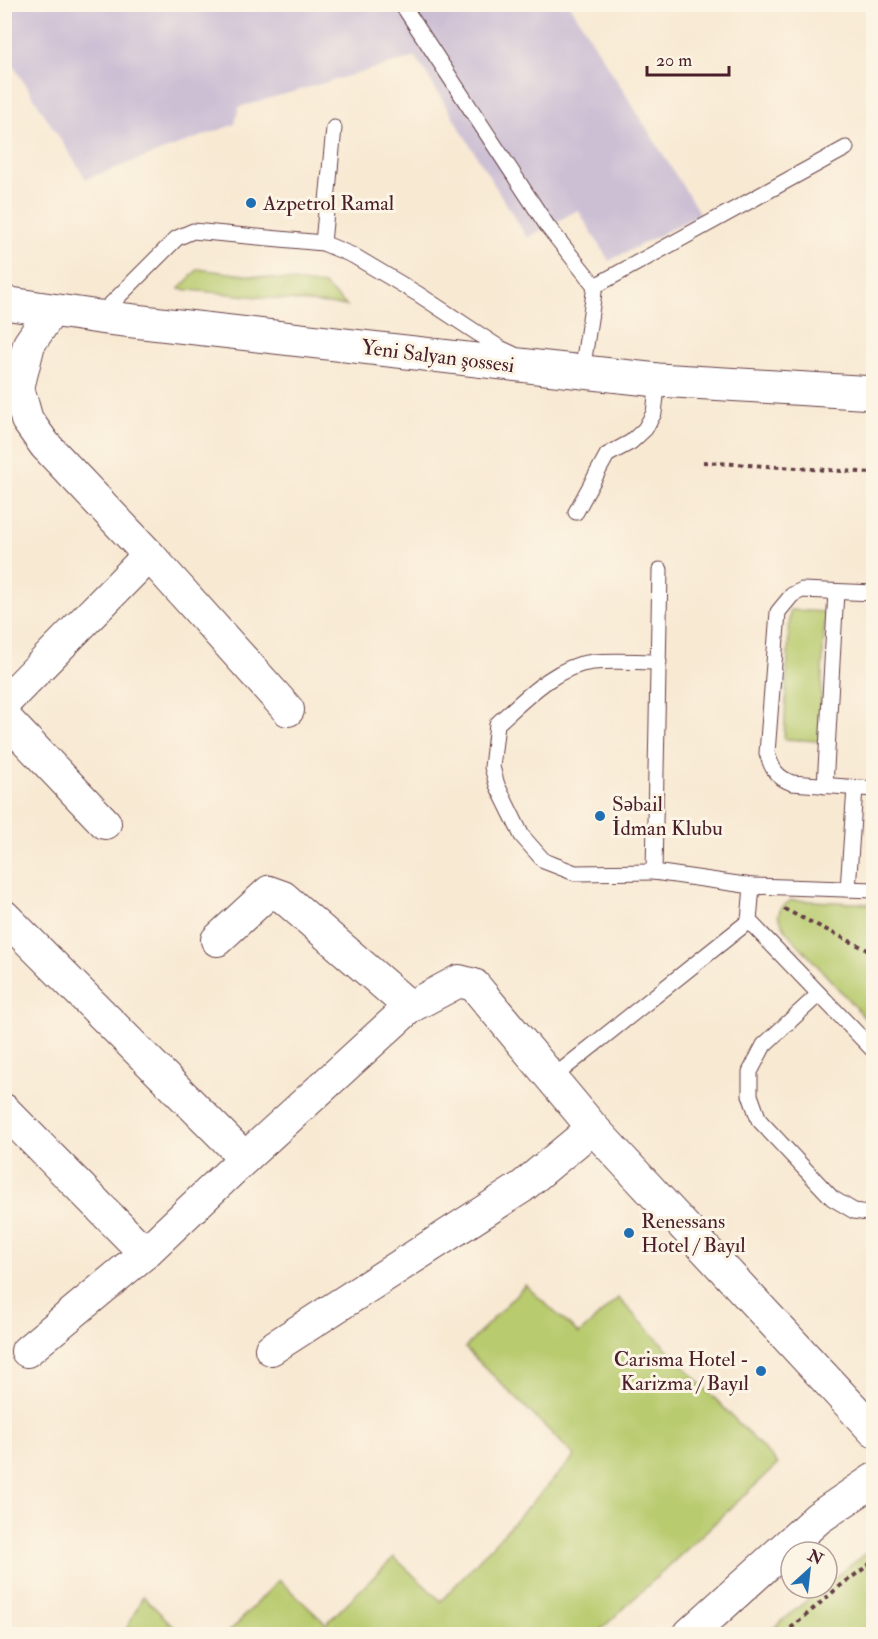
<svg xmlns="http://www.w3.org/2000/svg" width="878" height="1639" viewBox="0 0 878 1639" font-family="'IM FELL Double Pica',serif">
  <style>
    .industrial { fill: #ccbfd4 }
    .green { fill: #b8cb6e; stroke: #81754c; stroke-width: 1.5 }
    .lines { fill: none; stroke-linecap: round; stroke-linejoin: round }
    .service-casing { stroke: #643d44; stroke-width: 17 }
    .minor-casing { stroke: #643d44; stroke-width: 34 }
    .trunk-casing { stroke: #643d44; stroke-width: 35 }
    .path { stroke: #643d44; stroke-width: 4; stroke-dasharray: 4.5 4.5; stroke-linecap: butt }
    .service { stroke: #fff; stroke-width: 15 }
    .minor { stroke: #fff; stroke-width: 32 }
    .trunk { stroke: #fff; stroke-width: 33 }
    .poi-dot { fill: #1f6fb2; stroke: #fcf5e5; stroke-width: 2 }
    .labels { text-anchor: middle; stroke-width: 6; stroke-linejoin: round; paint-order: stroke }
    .poi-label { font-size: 21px; fill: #4a1f2b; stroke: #fcf5e5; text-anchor: start }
    .street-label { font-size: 21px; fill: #4a1f2b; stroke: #fcf5e5 }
  </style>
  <rect width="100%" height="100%" fill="#fcf5e5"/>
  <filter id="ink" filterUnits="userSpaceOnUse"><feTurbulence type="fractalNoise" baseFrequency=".0167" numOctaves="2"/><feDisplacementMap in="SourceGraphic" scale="12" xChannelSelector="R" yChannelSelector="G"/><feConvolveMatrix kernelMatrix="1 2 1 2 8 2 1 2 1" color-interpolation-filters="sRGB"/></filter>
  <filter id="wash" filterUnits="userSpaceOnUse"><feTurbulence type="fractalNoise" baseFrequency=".008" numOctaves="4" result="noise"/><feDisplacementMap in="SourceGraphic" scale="24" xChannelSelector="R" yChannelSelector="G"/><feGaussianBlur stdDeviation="1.35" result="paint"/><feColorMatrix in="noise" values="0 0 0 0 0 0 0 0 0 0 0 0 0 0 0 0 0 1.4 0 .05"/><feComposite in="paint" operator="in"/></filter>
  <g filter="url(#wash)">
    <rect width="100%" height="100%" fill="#f8e9d3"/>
    <!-- industrial -->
    <polygon class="industrial" points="5,5 570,5 700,214 609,261 578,210 527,238 416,57 239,107 235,124 86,179 5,53"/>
    <!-- green -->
    <g class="green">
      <polygon points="198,269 324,285 347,306 179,289"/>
      <polygon points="790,610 825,612 819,741 784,739"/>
      <polygon points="791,900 873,904 873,1027 787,932 778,916 781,908"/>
      <polygon points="525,1285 579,1334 618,1298 778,1464 596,1634 227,1634 279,1580 326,1624 394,1557 441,1601 575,1456 465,1348"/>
      <polygon points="873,1547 873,1634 766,1634 822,1588 827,1588 827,1584"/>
      <polygon points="143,1596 181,1634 124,1634"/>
    </g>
  </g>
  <g filter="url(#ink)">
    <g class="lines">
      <!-- service casing -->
      <g class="service-casing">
        <g id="service">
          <polyline points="402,4 548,227 595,286 582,372"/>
          <polyline points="323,243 334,128"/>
          <polyline points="595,286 846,148"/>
          <polyline points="100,315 177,238 193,231 323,243 354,256 418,294 500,348 513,354"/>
          <polyline points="576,512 607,455 631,442 645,429 654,413 658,380"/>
          <polyline points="660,570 654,872 752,886"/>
          <path d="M874 593 802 590 792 595 778 612 767 753C772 769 776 777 792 783L874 789"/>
          <polyline points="825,786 836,592"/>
          <path d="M654 872 575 873 544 861 522 836 497 785 492 767 497 724C524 700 555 666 593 662 615 660 637 662 659 662"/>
          <polyline points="848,889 855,788"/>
          <polyline points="749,921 874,1051"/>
          <polyline points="819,994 764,1045 750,1072 750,1095 759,1120 832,1198 854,1211 874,1214"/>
          <polyline points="552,1078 749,921 752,886 874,890"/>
        </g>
      </g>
      <!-- minor casing -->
      <g class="minor-casing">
        <g id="minor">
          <polyline points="52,310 29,344 18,388 27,420 45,445 149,555 288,710"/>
          <polyline points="4,703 149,555"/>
          <polyline points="4,717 105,823"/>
          <polyline points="4,916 245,1158"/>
          <polyline points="217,940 269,892 283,897 410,1007"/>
          <polyline points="4,1110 145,1253"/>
          <polyline points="271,1349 522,1187 593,1128"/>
          <polyline points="27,1351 145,1253 245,1158 410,1007 459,981 474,985 593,1128 874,1431"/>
        </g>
      </g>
      <!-- trunk casing -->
      <g class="trunk-casing">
        <g id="trunk">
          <polyline points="4,303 99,317 546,368 658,380 874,393"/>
          <polyline points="690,1634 818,1518 874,1480"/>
        </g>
      </g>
      <!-- path -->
      <g class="path">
        <polyline points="703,462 874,473"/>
        <polyline points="784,909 874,953"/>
        <polyline points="784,1634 840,1586 874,1561"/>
      </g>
      <!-- service -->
      <use href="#service" class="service"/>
      <!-- minor -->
      <use href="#minor" class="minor"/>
      <!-- trunk -->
      <use href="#trunk" class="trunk"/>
    </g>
  </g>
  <!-- markers -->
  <g class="poi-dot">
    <circle cx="251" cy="203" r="6"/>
    <circle cx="600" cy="816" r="6"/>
    <circle cx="629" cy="1233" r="6"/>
    <circle cx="761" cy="1371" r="6"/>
  </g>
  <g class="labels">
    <!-- poi labels -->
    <g class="poi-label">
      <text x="263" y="210">Azpetrol Ramal</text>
      <text x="612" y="811">Səbail<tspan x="612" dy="24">İdman Klubu</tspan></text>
      <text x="641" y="1228">Renessans<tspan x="641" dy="24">Hotel / Bayıl</tspan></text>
      <text x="749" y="1366" text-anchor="end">Carisma Hotel -<tspan x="749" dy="24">Karizma / Bayıl</tspan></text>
    </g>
    <!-- street labels -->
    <g class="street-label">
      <text transform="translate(438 356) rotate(7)" y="7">Yeni Salyan şossesi</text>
    </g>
  </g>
  <!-- margin -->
  <rect width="878" height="1639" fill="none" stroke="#fcf5e5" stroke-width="24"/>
  <!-- north arrow -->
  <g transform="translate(809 1570) rotate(27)"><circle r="28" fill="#fcf5e5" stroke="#b59f9b" stroke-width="1.5"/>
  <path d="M0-4.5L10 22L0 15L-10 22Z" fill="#1f6fb2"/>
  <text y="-9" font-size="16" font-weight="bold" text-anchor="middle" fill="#4a1f2b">N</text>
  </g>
  <!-- scale -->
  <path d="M647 66v9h82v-9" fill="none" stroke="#4a1f2b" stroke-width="3"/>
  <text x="656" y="66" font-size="18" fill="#4a1f2b" stroke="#fcf5e5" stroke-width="4.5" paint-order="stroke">20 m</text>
</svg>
